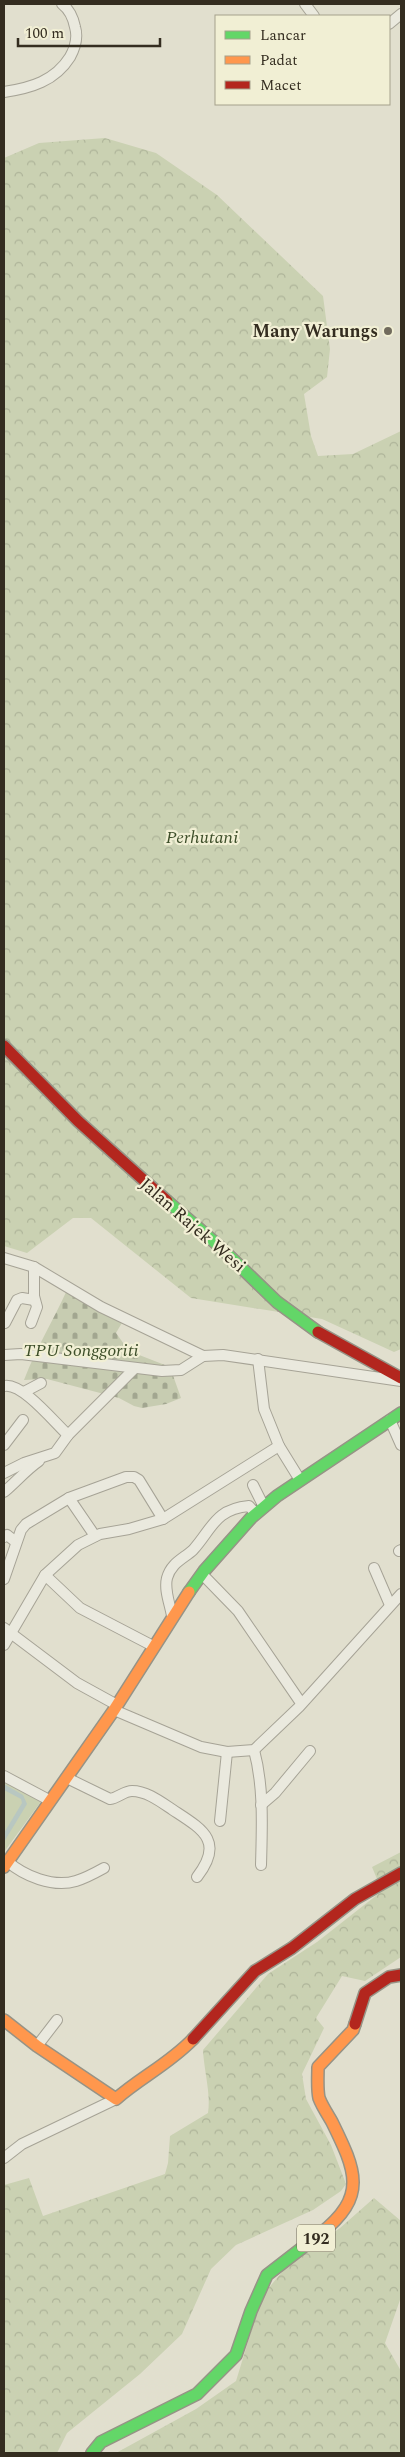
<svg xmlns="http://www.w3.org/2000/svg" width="405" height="2457" viewBox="0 0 405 2457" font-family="Spectral,serif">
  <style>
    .green { fill: #cad1b2 }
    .forest { fill: url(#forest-crowns) }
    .cemetery { fill: url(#cemetery-stones) }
    .water { fill: #b8c7c1 }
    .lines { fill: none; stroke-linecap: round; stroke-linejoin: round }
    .street-casing { stroke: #a6a396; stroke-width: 12 }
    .fast-casing { stroke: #969386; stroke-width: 14 }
    .slow-casing { stroke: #969386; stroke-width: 14 }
    .jam-casing { stroke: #969386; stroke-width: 14 }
    .street { stroke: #eae9de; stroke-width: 10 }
    .fast { stroke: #63d668; stroke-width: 11 }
    .slow { stroke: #ff974d; stroke-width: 11 }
    .jam { stroke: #b3261e; stroke-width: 11 }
    .poi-dot { fill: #716b5d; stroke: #f1efd4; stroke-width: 2 }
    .labels { text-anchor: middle; stroke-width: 4.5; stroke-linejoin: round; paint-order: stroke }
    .shield { fill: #f1efd4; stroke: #6d6756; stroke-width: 1 }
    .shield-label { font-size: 16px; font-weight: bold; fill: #342d20 }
    .poi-label { font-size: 18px; font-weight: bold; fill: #342d20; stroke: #f1efd4; text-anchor: end }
    .park-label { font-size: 18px; font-style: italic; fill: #3d4e29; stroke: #f1efd4 }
    .street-label { font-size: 18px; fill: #342d20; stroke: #f1efd4 }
  </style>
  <defs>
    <pattern id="forest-crowns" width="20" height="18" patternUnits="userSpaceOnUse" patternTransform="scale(1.25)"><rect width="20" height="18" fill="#cad1b2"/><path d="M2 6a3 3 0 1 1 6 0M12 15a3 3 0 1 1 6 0" fill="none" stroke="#aeb499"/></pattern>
    <pattern id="cemetery-stones" width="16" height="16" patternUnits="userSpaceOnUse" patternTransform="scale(1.25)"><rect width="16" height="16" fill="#c7ccb1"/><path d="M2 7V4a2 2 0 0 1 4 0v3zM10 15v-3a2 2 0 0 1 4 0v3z" fill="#a2a690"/></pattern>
  </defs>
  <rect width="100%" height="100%" fill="#e1dfce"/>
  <!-- green -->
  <polygon class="green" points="4,1779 40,1799 40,1803 4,1852"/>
  <!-- forest -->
  <g class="forest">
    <polygon points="105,138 156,153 217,195 323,296 330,349 327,377 304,394 311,436 318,456 353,454 401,431 401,1349 394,1352 322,1319 191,1298 91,1218 73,1218 27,1253 4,1246 4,158 39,143"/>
    <path d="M401 1852V1957L365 1981 342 1976 316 2018 324 2028 302 2074 306 2099 331 2145 346 2184 341 2191 313 2210 236 2245 211 2269 182 2334 140 2374 67 2433 57 2453H4V2185L29 2178 43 2216 165 2174 168 2163 170 2136 208 2113C211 2093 204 2071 203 2050L268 1974 317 1942 382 1891 372 1867Z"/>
    <polygon points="374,2198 401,2221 401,2297 385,2343 401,2371 401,2453 116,2453 196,2409 236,2381 262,2296 287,2266 340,2228"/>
  </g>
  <!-- cemetery -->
  <path class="cemetery" d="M67 1290 123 1321 116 1333 129 1351 170 1367 181 1398 166 1404 142 1408 134 1406 119 1398 47 1379 24 1380C36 1348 53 1321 67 1290Z"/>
  <!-- water -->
  <polygon class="water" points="4,1784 23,1795 27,1804 4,1842 4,1833 22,1803 21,1799 4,1790"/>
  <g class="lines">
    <!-- street casing -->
    <g class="street-casing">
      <g id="street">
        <polyline points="305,4 314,16"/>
        <polyline points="389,24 401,14"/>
        <path d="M4 92C31 88 55 81 70 57 75 48 78 37 75 27 73 17 70 10 62 4"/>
        <polyline points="4,1258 34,1267 101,1307 203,1356 223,1355 401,1381"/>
        <polyline points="5,1323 17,1300 22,1298 34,1300"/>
        <polyline points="31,1323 37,1307 34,1296 34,1267"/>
        <polyline points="4,1355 21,1354 162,1371 181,1370 203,1356"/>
        <polyline points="258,1359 264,1409 279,1446 300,1480"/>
        <path d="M4 1386C22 1382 54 1422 68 1435"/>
        <polyline points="24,1392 41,1383"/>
        <polyline points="390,1420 401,1445"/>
        <polyline points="4,1445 23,1420"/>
        <polyline points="4,1473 24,1463 55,1453 68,1435 134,1369"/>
        <polyline points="253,1485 264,1507"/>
        <path d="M4 1492C16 1482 26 1470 39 1461"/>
        <polyline points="69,1498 95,1536"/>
        <polyline points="4,1537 7,1535 16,1542"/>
        <polyline points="399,1551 401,1550"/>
        <polyline points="374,1568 390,1605"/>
        <polyline points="202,1574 238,1611 301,1703"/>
        <polyline points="45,1575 80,1608 153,1646"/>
        <polyline points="4,1579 21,1530 26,1524 69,1498 126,1477 134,1477 139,1480 163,1519"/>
        <path d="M172 1616C170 1604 164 1590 167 1578 171 1563 183 1559 193 1550 212 1529 215 1509 249 1506L256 1514"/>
        <polyline points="4,1628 77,1683 117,1705"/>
        <polyline points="4,1645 45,1575 78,1545 100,1534 129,1529 163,1519 279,1446"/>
        <polyline points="114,1710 201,1747 227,1752 254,1750 299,1707 401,1594"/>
        <path d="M254 1750C264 1787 262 1827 261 1865"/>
        <polyline points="4,1776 49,1800"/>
        <path d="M67 1778 110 1799C118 1798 124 1791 132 1791 147 1791 161 1802 173 1810 202 1829 225 1841 197 1877"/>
        <polyline points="261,1805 275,1793 310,1751"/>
        <polyline points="220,1821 227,1752"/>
        <path d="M7 1861C24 1876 53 1888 76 1881 86 1878 95 1873 104 1868"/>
        <polyline points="37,2046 57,2020"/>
        <polyline points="4,2158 22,2144 116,2099"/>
      </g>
    </g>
    <!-- fast casing -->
    <g class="fast-casing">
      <g id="fast">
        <polyline points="167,1201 219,1246 277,1302 318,1332"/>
        <polyline points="189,1592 204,1571 251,1518 277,1496 401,1413"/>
        <polyline points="92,2453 101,2442 197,2394 236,2355 251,2311 267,2275 320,2234"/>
      </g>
    </g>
    <!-- slow casing -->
    <g class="slow-casing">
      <g id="slow">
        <polyline points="4,1867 114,1710 189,1592"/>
        <path d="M4 2020 37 2046 116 2099C141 2077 169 2064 193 2039"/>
        <path d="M320 2234C368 2196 356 2171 332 2122 328 2115 322 2106 319 2098 317 2089 318 2076 318 2067L353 2030 355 2024"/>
      </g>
    </g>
    <!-- jam casing -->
    <g class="jam-casing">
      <g id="jam">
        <polyline points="4,1046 78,1121 167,1201"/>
        <polyline points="318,1332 401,1378"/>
        <polyline points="355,2024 365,1993 389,1977 401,1975"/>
        <polyline points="193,2039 255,1971 292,1948 355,1899 401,1873"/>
      </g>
    </g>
    <!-- street -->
    <use href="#street" class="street"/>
    <!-- fast -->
    <use href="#fast" class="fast"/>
    <!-- slow -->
    <use href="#slow" class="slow"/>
    <!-- jam -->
    <use href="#jam" class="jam"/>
  </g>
  <!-- markers -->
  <circle class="poi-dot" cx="388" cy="331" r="5"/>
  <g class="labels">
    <!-- shield labels -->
    <rect class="shield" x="297" y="2224.5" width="38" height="27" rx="4"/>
    <g class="shield-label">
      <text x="316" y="2244">192</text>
    </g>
    <!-- poi labels -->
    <g class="poi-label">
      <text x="378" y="337">Many Warungs</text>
    </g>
    <!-- park labels -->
    <g class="park-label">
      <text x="202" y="843">Perhutani</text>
      <text x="81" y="1356">TPU Songgoriti</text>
    </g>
    <!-- street labels -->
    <g class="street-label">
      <text transform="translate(193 1225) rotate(41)" y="6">Jalan Rajek Wesi</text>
    </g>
  </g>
  <!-- border -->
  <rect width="405" height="2457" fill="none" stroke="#342d20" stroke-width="10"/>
  <!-- legend -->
  <rect x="215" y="15" width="175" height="90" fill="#f1efd4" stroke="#a5a18c"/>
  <rect x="225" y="31" width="25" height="8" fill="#63d668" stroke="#a5a18c"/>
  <text x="260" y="40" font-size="15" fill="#342d20">Lancar</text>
  <rect x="225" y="56" width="25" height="8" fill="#ff974d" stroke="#a5a18c"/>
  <text x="260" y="65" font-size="15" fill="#342d20">Padat</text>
  <rect x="225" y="81" width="25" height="8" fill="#b3261e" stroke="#a5a18c"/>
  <text x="260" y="90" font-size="15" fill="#342d20">Macet</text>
  <!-- scale -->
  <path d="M18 38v8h142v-8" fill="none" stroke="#342d20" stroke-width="2.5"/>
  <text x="25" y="38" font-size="15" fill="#342d20" stroke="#f1efd4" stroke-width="4" paint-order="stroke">100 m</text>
</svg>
